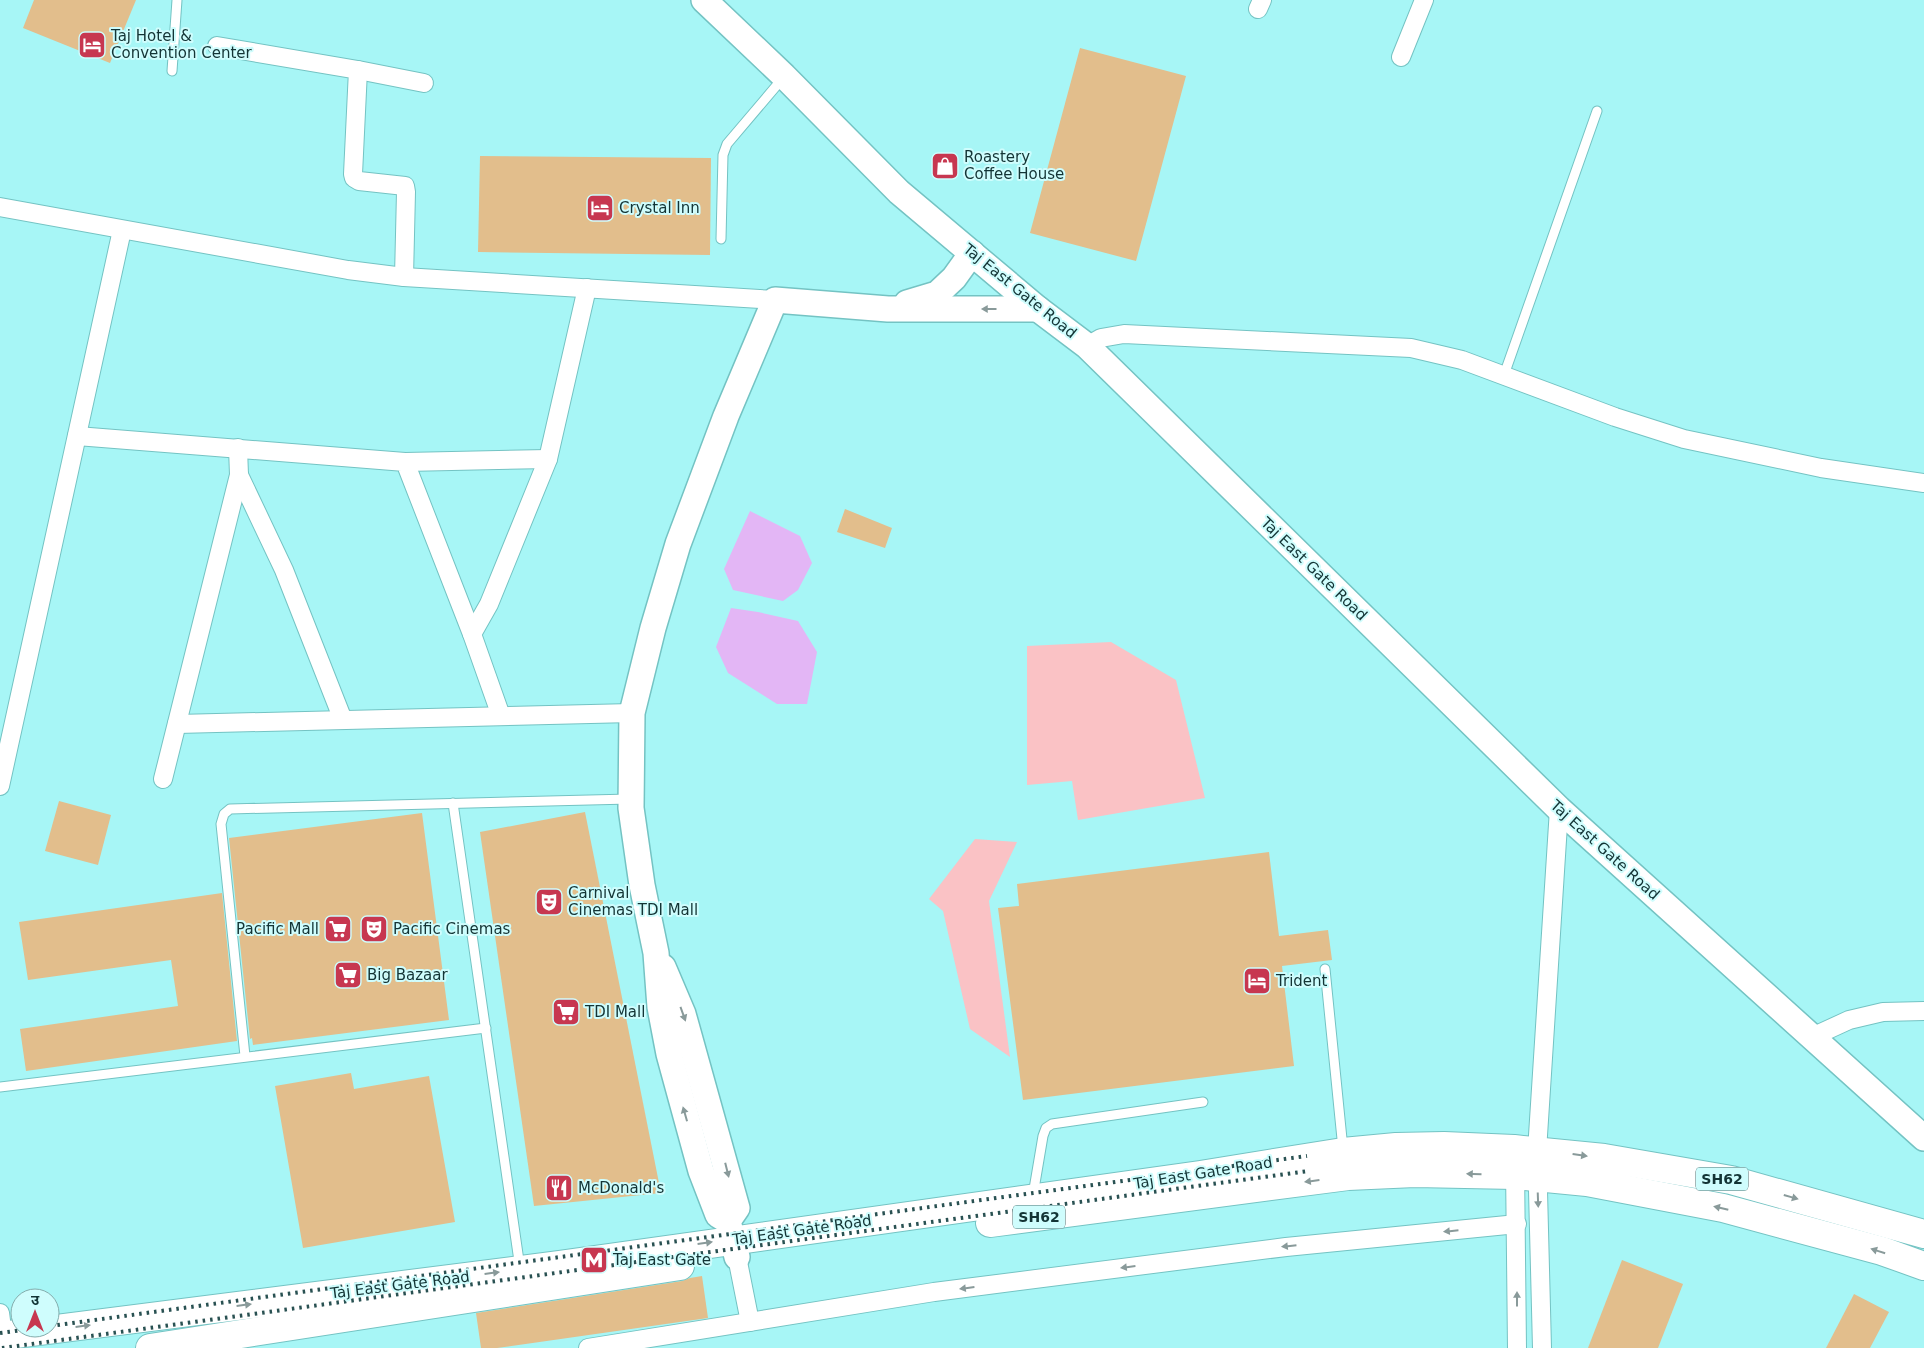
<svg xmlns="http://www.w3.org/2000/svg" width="1924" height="1348" viewBox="0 0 1924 1348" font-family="'DejaVu Sans','Noto Sans Devanagari',sans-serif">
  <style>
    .green { fill: #fac2c5 }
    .water { fill: #e3b6f5 }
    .building { fill: #e2be8c }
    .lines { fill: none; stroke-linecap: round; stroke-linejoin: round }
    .lane-casing { stroke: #74c3c3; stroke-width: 11 }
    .street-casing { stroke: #74c3c3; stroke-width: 20 }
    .secondary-casing { stroke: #74c3c3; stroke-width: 28 }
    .primary-casing { stroke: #74c3c3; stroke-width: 30 }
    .lane { stroke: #fff; stroke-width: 9 }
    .street { stroke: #fff; stroke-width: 18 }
    .secondary { stroke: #fff; stroke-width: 25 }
    .primary { stroke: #fff; stroke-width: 28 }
    .rail { stroke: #295152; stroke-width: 4; stroke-dasharray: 2.5 5; stroke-linecap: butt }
    .oneway { fill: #899a9a }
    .labels { text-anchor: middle; stroke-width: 4; stroke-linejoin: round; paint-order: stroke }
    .shield { fill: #cffdfd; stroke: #4b7071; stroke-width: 1 }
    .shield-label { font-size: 14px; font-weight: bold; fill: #133435 }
    .poi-label { font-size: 15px; fill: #133435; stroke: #cffdfd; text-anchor: start }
    .street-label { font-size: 15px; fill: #133435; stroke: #cffdfd }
  </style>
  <rect width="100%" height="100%" fill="#a7f6f6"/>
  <!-- green -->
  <g class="green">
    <polygon points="1111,642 1176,680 1205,798 1078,820 1072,781 1027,785 1027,646"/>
    <polygon points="975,839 1017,842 989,901 1010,1057 970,1029 943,911 929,899"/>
  </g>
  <!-- water -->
  <g class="water">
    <polygon points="750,511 800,536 812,563 798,590 783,601 733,590 724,569"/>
    <polygon points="731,608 758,612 798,621 817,652 807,704 777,704 728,673 716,647"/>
  </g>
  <!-- building -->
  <g class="building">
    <polygon points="34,0 136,0 110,63 23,28"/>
    <polygon points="1080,48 1186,76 1136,261 1030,233"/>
    <polygon points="480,156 711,158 710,255 478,252"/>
    <polygon points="845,509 892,528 885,548 837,532"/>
    <polygon points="59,801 111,815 98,865 45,851"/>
    <polygon points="585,812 661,1193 534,1206 480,832"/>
    <polygon points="422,813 449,1020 253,1045 252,1038 250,1039 229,838"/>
    <polygon points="1269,852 1279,936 1328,930 1332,960 1282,966 1294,1066 1023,1100 998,908 1019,906 1017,884"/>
    <polygon points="222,893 237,1041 26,1071 20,1029 178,1006 171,960 28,980 19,922"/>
    <polygon points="351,1073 354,1089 429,1076 455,1222 303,1248 275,1086"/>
    <polygon points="1622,1260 1683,1284 1658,1348 1588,1348"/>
    <polygon points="702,1276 708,1318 497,1348 481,1348 476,1313 682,1281 690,1278"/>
    <polygon points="1854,1294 1889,1312 1870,1348 1826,1348"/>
  </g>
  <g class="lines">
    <!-- lane casing -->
    <g class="lane-casing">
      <g id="lane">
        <polyline points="172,71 177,0"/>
        <polyline points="721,239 723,155 727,144 783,78"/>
        <polyline points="1504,375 1597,111"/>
        <polyline points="453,803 520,1268"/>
        <polyline points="1325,969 1343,1149"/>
        <polyline points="245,1056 221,824 224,814 230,809 630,799"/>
        <polyline points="0,1087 486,1028"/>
        <polyline points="1033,1195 1043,1136 1046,1128 1052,1124 1203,1102"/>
      </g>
    </g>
    <!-- street casing -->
    <g class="street-casing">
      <g id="street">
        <polyline points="1258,9 1262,0"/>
        <polyline points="217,46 358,70 353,174 354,178 359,181 405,186 406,192 404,277"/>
        <polyline points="1401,57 1424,0"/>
        <polyline points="358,70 424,83"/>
        <polyline points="0,207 348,270 404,277 775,300"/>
        <polyline points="1087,346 1101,338 1124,334 1411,348 1462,360 1615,417 1684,439 1821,468 1924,483"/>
        <polyline points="77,436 405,462 472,634 501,716"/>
        <polyline points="405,462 548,459"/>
        <polyline points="239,475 284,570 343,720"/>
        <polyline points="472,634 489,604 548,459 587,288"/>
        <polyline points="177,724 632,713"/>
        <polyline points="163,779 239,475 238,448"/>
        <polyline points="0,786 122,230"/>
        <polyline points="1812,1037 1849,1020 1883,1012 1924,1011"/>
        <polyline points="1515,1166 1517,1348"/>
        <polyline points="737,1257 750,1322"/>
        <polyline points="0,1313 3,1336"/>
        <polyline points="588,1348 934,1292 1286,1247 1517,1224"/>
        <polyline points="1542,1348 1537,1151 1559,809"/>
      </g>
    </g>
    <!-- secondary casing -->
    <g class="secondary-casing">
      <g id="secondary">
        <polyline points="704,0 784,76 899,192 1038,309 1087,346 1559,809 1924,1138"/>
        <polyline points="907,303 937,294 954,278 972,253"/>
        <polyline points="663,967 683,1014 737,1208 728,1221 737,1257"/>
        <polyline points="728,1221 718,1215 701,1171 669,1054 660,1007 656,953 642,885 631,808 632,713 653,628 678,544 726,416 775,300 888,309 1038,309"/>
      </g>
    </g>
    <!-- primary casing -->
    <g class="primary-casing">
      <g id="primary">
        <polyline points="990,1223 1348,1176 1415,1173 1515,1175 1587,1182 1723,1208 1882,1251 1924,1266"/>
        <polyline points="0,1336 560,1265 1200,1175 1343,1152 1396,1147 1444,1146 1514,1149 1604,1158 1731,1180 1924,1234"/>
        <polyline points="150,1348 680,1266"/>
      </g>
    </g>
    <!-- lane -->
    <use href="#lane" class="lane"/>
    <!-- street -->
    <use href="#street" class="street"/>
    <!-- secondary -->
    <use href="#secondary" class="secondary"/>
    <!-- primary -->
    <use href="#primary" class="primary"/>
    <!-- rail -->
    <g class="rail">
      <polyline points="50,1326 1307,1156"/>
      <polyline points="0,1333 37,1328"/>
      <polyline points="2,1348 1308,1171"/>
    </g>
  </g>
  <!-- one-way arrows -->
  <defs><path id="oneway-solid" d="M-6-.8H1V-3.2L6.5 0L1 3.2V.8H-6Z" transform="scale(1.25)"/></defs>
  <g class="oneway">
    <use href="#oneway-solid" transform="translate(989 309) rotate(180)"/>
    <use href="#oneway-solid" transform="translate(683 1014) rotate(70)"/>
    <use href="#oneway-solid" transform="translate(685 1114) rotate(-106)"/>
    <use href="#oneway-solid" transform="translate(1580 1155) rotate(8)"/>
    <use href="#oneway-solid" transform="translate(727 1170) rotate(76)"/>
    <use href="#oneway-solid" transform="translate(1474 1174) rotate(-178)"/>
    <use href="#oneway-solid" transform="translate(1312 1181) rotate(173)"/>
    <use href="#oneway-solid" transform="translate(1791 1197) rotate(16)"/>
    <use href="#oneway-solid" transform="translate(1538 1200) rotate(88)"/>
    <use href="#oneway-solid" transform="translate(1721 1208) rotate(-167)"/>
    <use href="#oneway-solid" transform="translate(1451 1231) rotate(174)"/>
    <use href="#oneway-solid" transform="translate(705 1243) rotate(-8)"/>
    <use href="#oneway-solid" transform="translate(1289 1246) rotate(174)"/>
    <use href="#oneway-solid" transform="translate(1878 1251) rotate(-163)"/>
    <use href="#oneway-solid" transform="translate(1128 1267) rotate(173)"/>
    <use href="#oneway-solid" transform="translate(492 1273) rotate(-7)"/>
    <use href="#oneway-solid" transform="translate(967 1288) rotate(173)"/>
    <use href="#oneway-solid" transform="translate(1517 1299) rotate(-90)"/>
    <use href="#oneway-solid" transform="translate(244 1305) rotate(-7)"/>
    <use href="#oneway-solid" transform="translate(83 1326) rotate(-7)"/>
  </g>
  <!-- icons -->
  <defs>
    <g id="hotel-square" transform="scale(1.4375)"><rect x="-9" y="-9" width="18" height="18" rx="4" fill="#c73750" stroke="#cffdfd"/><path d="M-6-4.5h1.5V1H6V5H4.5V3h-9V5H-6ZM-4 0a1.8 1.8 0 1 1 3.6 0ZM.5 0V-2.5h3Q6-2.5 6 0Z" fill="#fff"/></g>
    <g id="shop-square" transform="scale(1.4375)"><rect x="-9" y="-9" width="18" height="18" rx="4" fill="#c73750" stroke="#cffdfd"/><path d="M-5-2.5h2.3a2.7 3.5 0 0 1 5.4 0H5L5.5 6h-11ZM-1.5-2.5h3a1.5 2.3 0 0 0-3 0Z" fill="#fff"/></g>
    <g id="theatre-square" transform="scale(1.4375)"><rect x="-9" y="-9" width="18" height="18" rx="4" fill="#c73750" stroke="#cffdfd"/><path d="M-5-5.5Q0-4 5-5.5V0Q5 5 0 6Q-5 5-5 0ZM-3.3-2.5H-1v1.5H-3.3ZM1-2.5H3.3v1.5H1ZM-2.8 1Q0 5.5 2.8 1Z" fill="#fff"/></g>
    <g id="supermarket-square" transform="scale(1.4375)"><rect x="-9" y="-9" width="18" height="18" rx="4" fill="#c73750" stroke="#cffdfd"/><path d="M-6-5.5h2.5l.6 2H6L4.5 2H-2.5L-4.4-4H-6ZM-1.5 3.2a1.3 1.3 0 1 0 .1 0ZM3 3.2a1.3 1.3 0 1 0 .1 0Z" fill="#fff"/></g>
    <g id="restaurant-square" transform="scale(1.4375)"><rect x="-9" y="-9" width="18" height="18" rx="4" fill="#c73750" stroke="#cffdfd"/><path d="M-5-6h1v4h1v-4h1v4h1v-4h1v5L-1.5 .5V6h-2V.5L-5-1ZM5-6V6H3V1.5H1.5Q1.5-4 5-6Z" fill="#fff"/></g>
    <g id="metro-square" transform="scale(1.4375)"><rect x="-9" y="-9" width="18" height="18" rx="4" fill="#c73750" stroke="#cffdfd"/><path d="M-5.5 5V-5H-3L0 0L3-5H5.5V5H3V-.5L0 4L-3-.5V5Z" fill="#fff"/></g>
  </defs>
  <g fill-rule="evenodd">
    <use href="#hotel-square" x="92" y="45"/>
    <use href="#shop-square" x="945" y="166"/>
    <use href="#hotel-square" x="600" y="208"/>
    <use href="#theatre-square" x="549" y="902"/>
    <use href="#supermarket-square" x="338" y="929"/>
    <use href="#theatre-square" x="374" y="929"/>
    <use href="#supermarket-square" x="348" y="975"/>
    <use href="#hotel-square" x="1257" y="981"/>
    <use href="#supermarket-square" x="566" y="1012"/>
    <use href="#restaurant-square" x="559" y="1188"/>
    <use href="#metro-square" x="594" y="1260"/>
  </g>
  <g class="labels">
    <!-- shield labels -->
    <g class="shield">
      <rect x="1696" y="1167.5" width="52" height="23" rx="4"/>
      <rect x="1013" y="1205.5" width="52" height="23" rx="4"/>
    </g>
    <g class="shield-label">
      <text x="1722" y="1184">SH62</text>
      <text x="1039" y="1222">SH62</text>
    </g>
    <!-- poi labels -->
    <g class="poi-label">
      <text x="111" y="41">Taj Hotel &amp;<tspan x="111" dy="17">Convention Center</tspan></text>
      <text x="964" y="162">Roastery<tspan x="964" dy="17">Coffee House</tspan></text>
      <text x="619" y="213">Crystal Inn</text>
      <text x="568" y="898">Carnival<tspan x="568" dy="17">Cinemas TDI Mall</tspan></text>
      <text x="319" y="934" text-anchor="end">Pacific Mall</text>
      <text x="393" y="934">Pacific Cinemas</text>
      <text x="367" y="980">Big Bazaar</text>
      <text x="1276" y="986">Trident</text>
      <text x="585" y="1017">TDI Mall</text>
      <text x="578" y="1193">McDonald's</text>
      <text x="613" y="1265">Taj East Gate</text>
    </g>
    <!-- street labels -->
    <g class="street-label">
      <text transform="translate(1020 291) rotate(39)" y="5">Taj East Gate Road</text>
      <text transform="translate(1314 569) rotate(44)" y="5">Taj East Gate Road</text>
      <text transform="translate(1605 850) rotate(42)" y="5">Taj East Gate Road</text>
      <text transform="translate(1203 1173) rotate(-9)" y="5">Taj East Gate Road</text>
      <text transform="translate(802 1230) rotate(-8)" y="5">Taj East Gate Road</text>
      <text transform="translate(400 1285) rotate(-7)" y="5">Taj East Gate Road</text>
    </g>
  </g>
  <!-- north arrow -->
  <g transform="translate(35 1313)"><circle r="24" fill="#cffdfd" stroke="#84adad"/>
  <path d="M0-4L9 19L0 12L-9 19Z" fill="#c73750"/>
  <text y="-8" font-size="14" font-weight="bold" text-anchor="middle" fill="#133435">उ</text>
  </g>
</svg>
